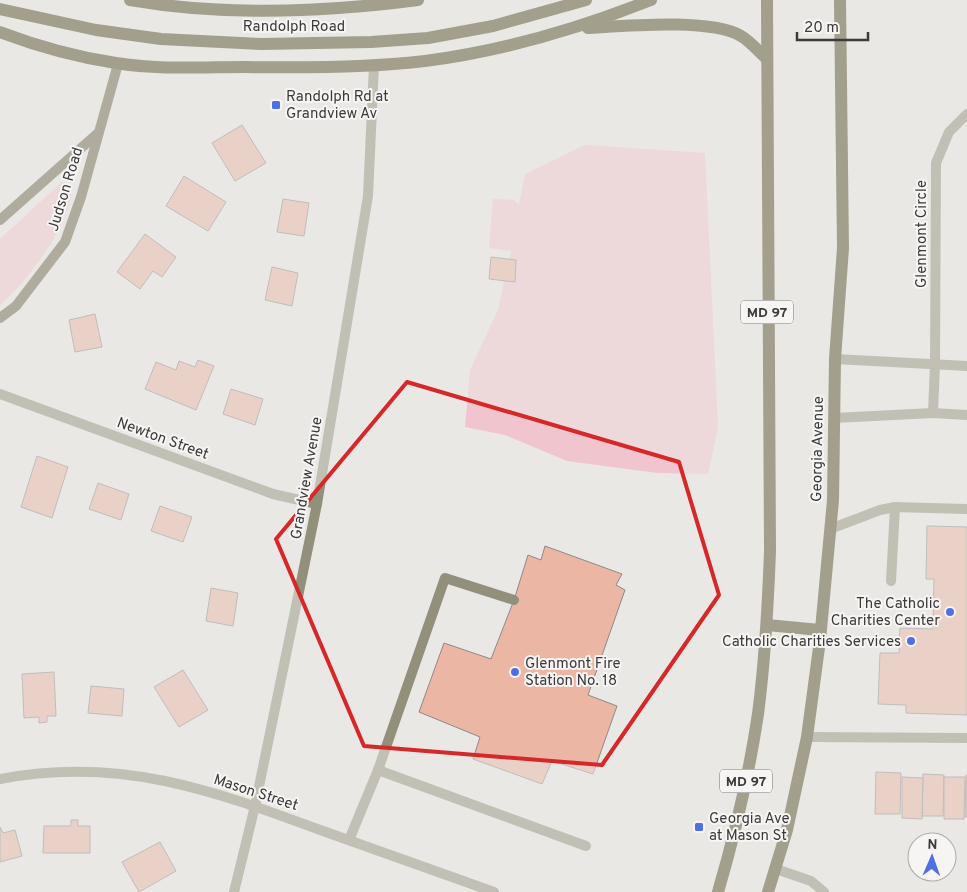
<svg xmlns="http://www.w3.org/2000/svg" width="967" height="892" viewBox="0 0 967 892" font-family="Overpass,sans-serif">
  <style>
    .green { fill: #f1c5cd }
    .building { fill: #ecb6a5; stroke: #8c8988 }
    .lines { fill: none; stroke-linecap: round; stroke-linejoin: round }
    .lane { stroke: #928f7b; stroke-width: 10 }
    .street { stroke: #928f7b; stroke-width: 10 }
    .secondary { stroke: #696547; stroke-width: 10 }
    .primary { stroke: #4c4821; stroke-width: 12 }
    .marked { fill: none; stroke: #d62828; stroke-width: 4; stroke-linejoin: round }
    .poi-dot { fill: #506fe4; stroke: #f7f5f3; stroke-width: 2 }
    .labels { text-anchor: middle; stroke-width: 4; stroke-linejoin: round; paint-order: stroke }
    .shield { fill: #f7f5f3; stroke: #747372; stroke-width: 1 }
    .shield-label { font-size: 14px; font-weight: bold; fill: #3c3b3a }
    .street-label { font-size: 15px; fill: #3c3b3a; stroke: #f7f5f3 }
    .poi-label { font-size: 15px; fill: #3c3b3a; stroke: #f7f5f3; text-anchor: start }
  </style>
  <rect width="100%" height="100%" fill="#eae8e5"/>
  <!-- green -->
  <g class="green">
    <polygon points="585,145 705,153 718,427 708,474 657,473 567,461 505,435 465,427 470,370 498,310 511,251 489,248 493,199 514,200 519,205 525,174"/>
    <path d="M62 182 71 185C76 218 25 284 0 305V239Z"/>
  </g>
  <!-- building -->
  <g class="building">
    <polygon points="242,125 266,163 235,181 212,143"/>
    <polygon points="184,176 226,202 208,231 166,206"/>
    <polygon points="283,199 309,203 304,236 277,232"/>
    <polygon points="145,234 176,257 162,277 153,271 140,289 117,272"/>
    <polygon points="491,257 516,260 515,282 489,279"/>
    <polygon points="272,267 298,273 292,306 265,300"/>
    <polygon points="95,314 102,347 75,352 69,320"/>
    <polygon points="198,360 214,366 196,410 145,389 156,362 176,370 179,361 195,367"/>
    <polygon points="231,389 263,399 255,425 223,414"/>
    <polygon points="37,456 68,467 52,518 21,507"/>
    <polygon points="98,483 129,494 121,520 89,509"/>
    <polygon points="160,506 192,517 183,542 151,531"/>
    <polygon points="927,526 967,527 967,715 906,713 906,705 878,704 880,653 899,653 900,628 933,629 934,579 926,579"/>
    <polygon points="545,546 622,574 616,585 625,590 588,695 617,706 593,774 552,761 542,784 473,759 480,737 419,712 444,643 491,659 514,600 528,555 541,560"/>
    <polygon points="211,588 238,593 233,626 206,621"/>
    <polygon points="183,670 208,710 179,727 154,687"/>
    <polygon points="54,672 56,716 47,716 47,722 39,723 39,717 24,718 22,674"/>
    <polygon points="91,686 124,689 122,716 88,713"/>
    <polygon points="876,772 901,773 900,814 875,814"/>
    <polygon points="923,774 944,775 943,816 922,816"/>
    <polygon points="966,775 967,775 967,817 965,817"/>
    <polygon points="902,777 923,778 922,819 902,818"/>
    <polygon points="944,777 965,777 964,819 944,819"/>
    <polygon points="71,820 78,820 78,826 90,826 90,853 43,853 44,826 71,826"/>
    <polygon points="0,827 3,833 15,830 22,856 0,862"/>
    <polygon points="160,842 176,871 139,892 122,862"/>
  </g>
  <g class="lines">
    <!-- lane -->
    <g class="lane">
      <polyline points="933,413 935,364"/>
      <polyline points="830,529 880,510 895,507 967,509"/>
      <polyline points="891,581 895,507"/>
      <polyline points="378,770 445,578 514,600"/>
      <polyline points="349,840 378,770 586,846"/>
      <polyline points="776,869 811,881 824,892"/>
    </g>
    <!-- street -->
    <g class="street">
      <polyline points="835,359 967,366"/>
      <polyline points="935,364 936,163 949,132 967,114"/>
      <polyline points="0,394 273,494 317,504"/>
      <polyline points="834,418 933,413 967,415"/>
      <polyline points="807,737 967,738"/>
      <path d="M0 779C120 756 212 790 323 831 380 851 437 872 494 892"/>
      <polyline points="234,892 255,806 317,504 368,196 374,65"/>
    </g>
    <!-- secondary -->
    <g class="secondary">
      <polyline points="0,220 97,134"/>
      <polyline points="0,318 16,306 65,242 81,197 118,64"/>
    </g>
    <!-- primary -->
    <g class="primary">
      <path d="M130 0C222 16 326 12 418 0"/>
      <polyline points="0,9 96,30 161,39 261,44 371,42 428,38 493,26 586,0"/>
      <path d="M588 28C624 26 711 18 741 36 750 41 759 52 767 59"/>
      <path d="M0 32C37 46 77 57 116 63 158 70 203 67 245 67 304 68 366 68 425 61 503 51 578 29 651 0"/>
      <polyline points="767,625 820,630"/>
      <path d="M718 892C735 834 749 774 758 714 765 660 768 605 770 551L767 0"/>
      <polyline points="768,892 787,830 807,737 820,640 833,500 835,359 843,248 840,0"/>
    </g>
  </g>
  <!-- marked area -->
  <path d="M0 0H967V892H0ZM407 382 679 462 719 595 602 765 364 746 276 539Z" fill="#eae8e5" fill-opacity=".55" fill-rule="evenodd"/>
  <path class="marked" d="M407 382 679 462 719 595 602 765 364 746 276 539Z"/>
  <!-- markers -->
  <g class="poi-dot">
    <rect x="271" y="100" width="10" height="10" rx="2.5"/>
    <circle cx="950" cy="612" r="5"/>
    <circle cx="911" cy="641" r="5"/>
    <circle cx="515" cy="672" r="5"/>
    <rect x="694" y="822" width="10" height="10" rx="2.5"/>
  </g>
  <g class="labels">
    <!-- shield labels -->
    <g class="shield">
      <rect x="741" y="300.5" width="52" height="23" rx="4"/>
      <rect x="720" y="769.5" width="52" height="23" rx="4"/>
    </g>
    <g class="shield-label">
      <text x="767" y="317">MD 97</text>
      <text x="746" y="786">MD 97</text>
    </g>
    <!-- street labels -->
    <g class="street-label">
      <text x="294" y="31">Randolph Road</text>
      <text transform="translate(65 189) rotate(-73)" y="5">Judson Road</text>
      <text transform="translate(921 234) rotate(-90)" y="5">Glenmont Circle</text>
      <text transform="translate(163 438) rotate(20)" y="5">Newton Street</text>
      <text transform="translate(817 449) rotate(-89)" y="5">Georgia Avenue</text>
      <text transform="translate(306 478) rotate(-80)" y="5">Grandview Avenue</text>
      <text transform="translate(256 792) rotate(18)" y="5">Mason Street</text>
    </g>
    <!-- poi labels -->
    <g class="poi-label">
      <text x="286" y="101">Randolph Rd at<tspan x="286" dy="17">Grandview Av</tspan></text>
      <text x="940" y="608" text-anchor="end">The Catholic<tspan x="940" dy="17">Charities Center</tspan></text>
      <text x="901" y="646" text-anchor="end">Catholic Charities Services</text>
      <text x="525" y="668">Glenmont Fire<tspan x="525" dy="17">Station No. 18</tspan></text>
      <text x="709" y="823">Georgia Ave<tspan x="709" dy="17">at Mason St</tspan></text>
    </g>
  </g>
  <!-- north arrow -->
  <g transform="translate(932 857) rotate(2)"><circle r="24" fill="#f7f5f3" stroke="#acaba9"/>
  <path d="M0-4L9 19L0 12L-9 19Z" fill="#506fe4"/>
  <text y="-8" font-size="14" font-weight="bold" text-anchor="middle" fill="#3c3b3a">N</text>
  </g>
  <!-- scale -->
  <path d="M797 32v8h71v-8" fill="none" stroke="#3c3b3a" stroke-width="2.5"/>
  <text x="804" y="32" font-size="15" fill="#3c3b3a" stroke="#f7f5f3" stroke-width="4" paint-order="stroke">20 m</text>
</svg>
